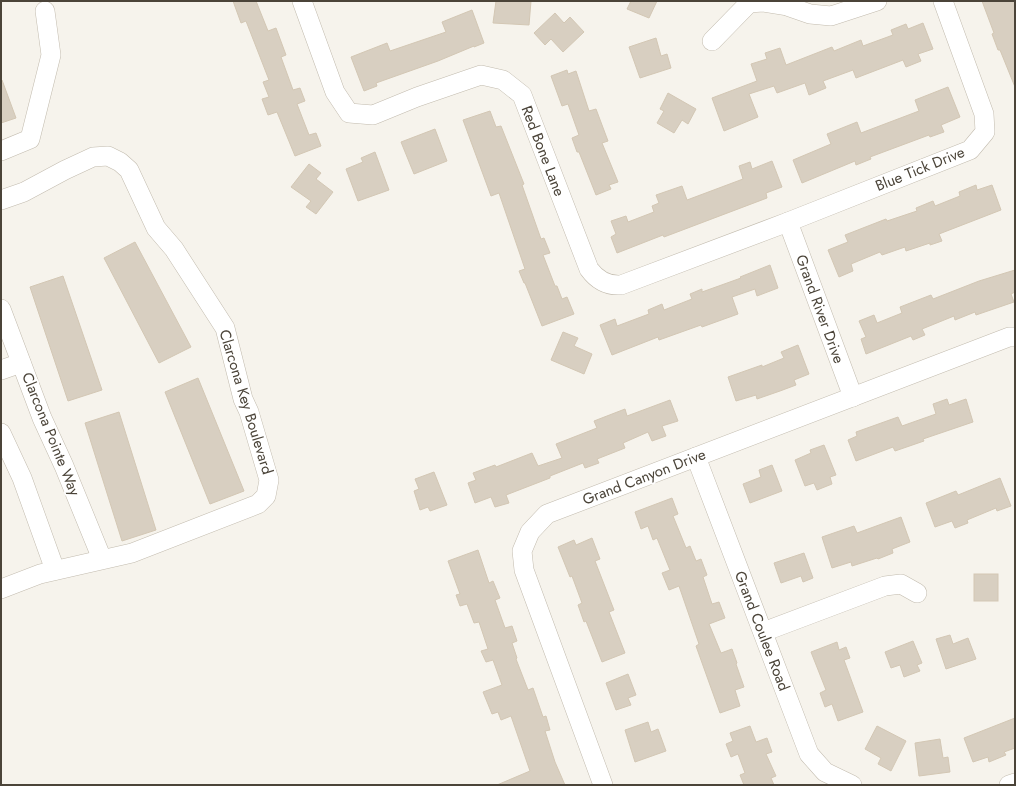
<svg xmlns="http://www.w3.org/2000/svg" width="1016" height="786" viewBox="0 0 1016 786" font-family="Jost,sans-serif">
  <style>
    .building { fill: #d8cfc1; stroke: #d3c7b4 }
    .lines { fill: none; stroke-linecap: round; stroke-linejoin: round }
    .minor-casing { stroke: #c2bbae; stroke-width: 20 }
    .minor { stroke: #fff; stroke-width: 19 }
    .labels { text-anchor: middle; stroke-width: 3.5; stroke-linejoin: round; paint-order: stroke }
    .street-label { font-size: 15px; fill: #4b4439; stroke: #fff }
  </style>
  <rect width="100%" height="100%" fill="#f6f3ec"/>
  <!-- building -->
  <g class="building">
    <polygon points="233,1 256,1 268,31 276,28 286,55 281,57 293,90 300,88 305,101 297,104 309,135 316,133 321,146 295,156 277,112 268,115 262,99 269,97 263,82 269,80 246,21 241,23"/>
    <polygon points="496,1 531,1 529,25 493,23"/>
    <polygon points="631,1 657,1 649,18 627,9"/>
    <polygon points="982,1 1015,1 1015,87 1000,50 998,50 992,34 994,33"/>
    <polygon points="472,10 484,43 474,47 474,46 438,61 376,83 377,86 364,91 351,57 387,43 390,51 446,32 442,22"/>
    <polygon points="555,13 564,23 570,17 584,32 563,52 551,39 545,45 534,33"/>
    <polygon points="923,23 933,49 918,54 921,61 906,67 903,60 856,78 853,70 823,81 826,88 809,95 805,83 777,93 774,86 749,94 758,117 724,131 712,98 757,81 751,64 767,59 765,53 780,48 786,65 832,47 834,51 861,40 863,46 893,35 891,30 906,24 908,29"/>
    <polygon points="656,38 661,56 667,54 671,68 640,78 629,47"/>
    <polygon points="567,70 568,74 576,71 589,111 596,109 608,141 602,143 618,182 609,185 611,189 596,195 579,152 577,152 572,138 579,135 568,104 562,106 551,76"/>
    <polygon points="1,80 2,80 16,118 1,123"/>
    <polygon points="948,87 960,117 941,125 944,132 930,137 929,135 870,157 871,159 856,165 855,161 802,183 793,160 831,144 827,134 857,122 861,133 919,111 915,100"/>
    <polygon points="668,93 696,109 688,124 682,120 674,133 657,123 664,111 660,109"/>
    <polygon points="490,111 496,127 501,126 524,184 522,185 541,239 544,238 550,253 543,255 555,286 557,286 562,299 567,297 574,314 542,326 525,283 524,283 519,271 525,269 499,193 491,196 463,120"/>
    <polygon points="435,129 447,161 414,174 401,142"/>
    <polygon points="375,152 389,190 358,201 346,169 363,162 361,158"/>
    <polygon points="772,161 782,187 766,193 767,198 664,237 663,235 617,253 611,237 616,234 611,221 626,216 628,222 654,212 652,206 659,203 656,195 682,186 687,200 743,179 739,166 750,162 752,169"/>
    <polygon points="309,164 321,173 316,179 333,192 316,214 306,207 311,201 291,187"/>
    <polygon points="976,185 977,190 992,185 1001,210 939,234 942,241 930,245 930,243 906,251 905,247 882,255 880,252 851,264 853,271 839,277 828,250 848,242 845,235 886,219 887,221 917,211 916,208 933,201 935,206 960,196 959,192"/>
    <polygon points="135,242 191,347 159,363 104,258"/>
    <polygon points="770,265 778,288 757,296 755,289 732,297 738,314 702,327 701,325 659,340 658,337 612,355 600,325 615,319 617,326 649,314 648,310 662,304 664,310 692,299 690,294 702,289 702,292 741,278 740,277"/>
    <polygon points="1015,270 1015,292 1011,294 1014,302 976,315 975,312 955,320 954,316 922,329 925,335 913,340 911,336 866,354 861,339 866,337 859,321 874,315 877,323 902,313 900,307 931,295 933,299 979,281"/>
    <polygon points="63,276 102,390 68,401 30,287"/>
    <polygon points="563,332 578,338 574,346 592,354 584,374 551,360"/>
    <polygon points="798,345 809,374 794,380 796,385 780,391 757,399 756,395 736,401 728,377 762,365 762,367 784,358 781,352"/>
    <polygon points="198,378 244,491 210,504 165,392"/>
    <polygon points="947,399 949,405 966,399 973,422 923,439 924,441 895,451 893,447 856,461 848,440 857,436 856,432 898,417 902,426 936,414 933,404"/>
    <polygon points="670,400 678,421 662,426 666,436 652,441 648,432 623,443 625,448 597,459 599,463 585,468 583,463 550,476 550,478 506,495 509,503 495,507 491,497 475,503 468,483 476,480 473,473 495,465 496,467 532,453 538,466 562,458 556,444 597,428 594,421 625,409 627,416"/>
    <polygon points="119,412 156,530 122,541 85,423"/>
    <polygon points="824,445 836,475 830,477 832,484 817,490 814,483 805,486 795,460 811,453 810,450"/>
    <polygon points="772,465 782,491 750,503 743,484 761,477 759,470"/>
    <polygon points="434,472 447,505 430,511 428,507 420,510 414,491 419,489 415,479"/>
    <polygon points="1000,478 1011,506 997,511 996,508 967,520 968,523 955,528 952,521 935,527 926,503 956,491 958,495"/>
    <polygon points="672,498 678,514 673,516 686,548 690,546 696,561 701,559 707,575 703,577 712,604 719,602 725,618 709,624 721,653 732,649 737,663 736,664 744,687 735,690 740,706 720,713 696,646 699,644 679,586 669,590 662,573 670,570 657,538 653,540 648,526 641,529 635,512"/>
    <polygon points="901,517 910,542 892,549 893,553 878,559 877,558 852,566 851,562 832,568 822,537 854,526 857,533"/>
    <polygon points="592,538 600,559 595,561 614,610 609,612 625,653 602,662 586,621 584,622 578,605 582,603 572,576 570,577 558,547 574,540 576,545"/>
    <polygon points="478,550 489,583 493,581 500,598 495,600 505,628 512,626 517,641 512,643 517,658 516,659 528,690 533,688 543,717 546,716 550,730 545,731 555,762 565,785 497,785 530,771 511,716 501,720 498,712 492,714 483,692 502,685 493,660 486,662 481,651 488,649 479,622 474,623 467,604 460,606 456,595 460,594 448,561"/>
    <polygon points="804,553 813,578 803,582 801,576 781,583 774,563"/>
    <rect x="974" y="574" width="24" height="27"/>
    <polygon points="950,635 953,644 968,638 976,659 946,669 936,639"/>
    <polygon points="913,641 922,663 917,665 920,671 904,677 900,665 891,668 885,652"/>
    <polygon points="837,642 839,650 846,647 850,658 844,660 863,712 838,721 832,704 825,707 820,693 826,690 811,652"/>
    <polygon points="628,674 636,695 628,698 631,705 616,710 606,683"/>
    <polygon points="1015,718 1015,748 1004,752 1006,755 989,762 988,757 973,762 964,738"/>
    <polygon points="648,722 651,732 658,729 666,751 635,762 625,730"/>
    <polygon points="750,726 756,742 767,738 772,752 766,754 776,776 771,778 774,785 744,785 740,775 745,773 738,754 731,757 726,744 733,741 730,733"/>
    <polygon points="877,726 906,741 891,771 878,764 881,758 865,749"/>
    <polygon points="940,739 943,758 948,757 950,772 919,776 915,743"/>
  </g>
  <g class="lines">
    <!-- minor casing -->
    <g class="minor-casing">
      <g id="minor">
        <path d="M302 1 335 92 349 113 373 115 417 97 481 75 503 80 522 95 589 269C597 280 607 286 621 285L788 222 970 150 985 132 984 114 943 1"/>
        <polyline points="712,41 749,3 763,2 787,6 810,14 831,16 877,1"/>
        <polyline points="1,151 30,139 51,55 45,11"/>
        <polyline points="1,200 24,192 65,170 93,157 108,156 120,162 129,170 156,228 174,249 225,328 243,399 249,412 269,480 266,496 258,504 132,553 40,574 1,589"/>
        <polyline points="788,222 853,397"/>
        <polyline points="1,309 42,418 64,466 102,559"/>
        <polyline points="1,370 21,363"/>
        <polyline points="1,433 22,478 55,570"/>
        <polyline points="696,457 809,754 825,772 852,785"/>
        <polyline points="763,632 885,586 901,584 917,593"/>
        <polyline points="603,785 524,570 522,551 530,532 547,514 1009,337 1015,337"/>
        <polyline points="1009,785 1015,783"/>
      </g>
    </g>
    <!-- minor -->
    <use href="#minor" class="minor"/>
  </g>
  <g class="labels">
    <!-- street labels -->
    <g class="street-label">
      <text transform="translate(543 151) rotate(69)" y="5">Red Bone Lane</text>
      <text transform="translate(920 169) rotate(-22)" y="5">Blue Tick Drive</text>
      <text transform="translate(820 309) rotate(70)" y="5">Grand River Drive</text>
      <text transform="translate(246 402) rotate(73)" y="5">Clarcona Key Boulevard</text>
      <text transform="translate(51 434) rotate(68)" y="5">Clarcona Pointe Way</text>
      <text transform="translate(644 477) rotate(-21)" y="5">Grand Canyon Drive</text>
      <text transform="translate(762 631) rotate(69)" y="5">Grand Coulee Road</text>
    </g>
  </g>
  <!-- border -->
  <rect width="1016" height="786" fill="none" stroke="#4b4439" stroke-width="4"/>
</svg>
